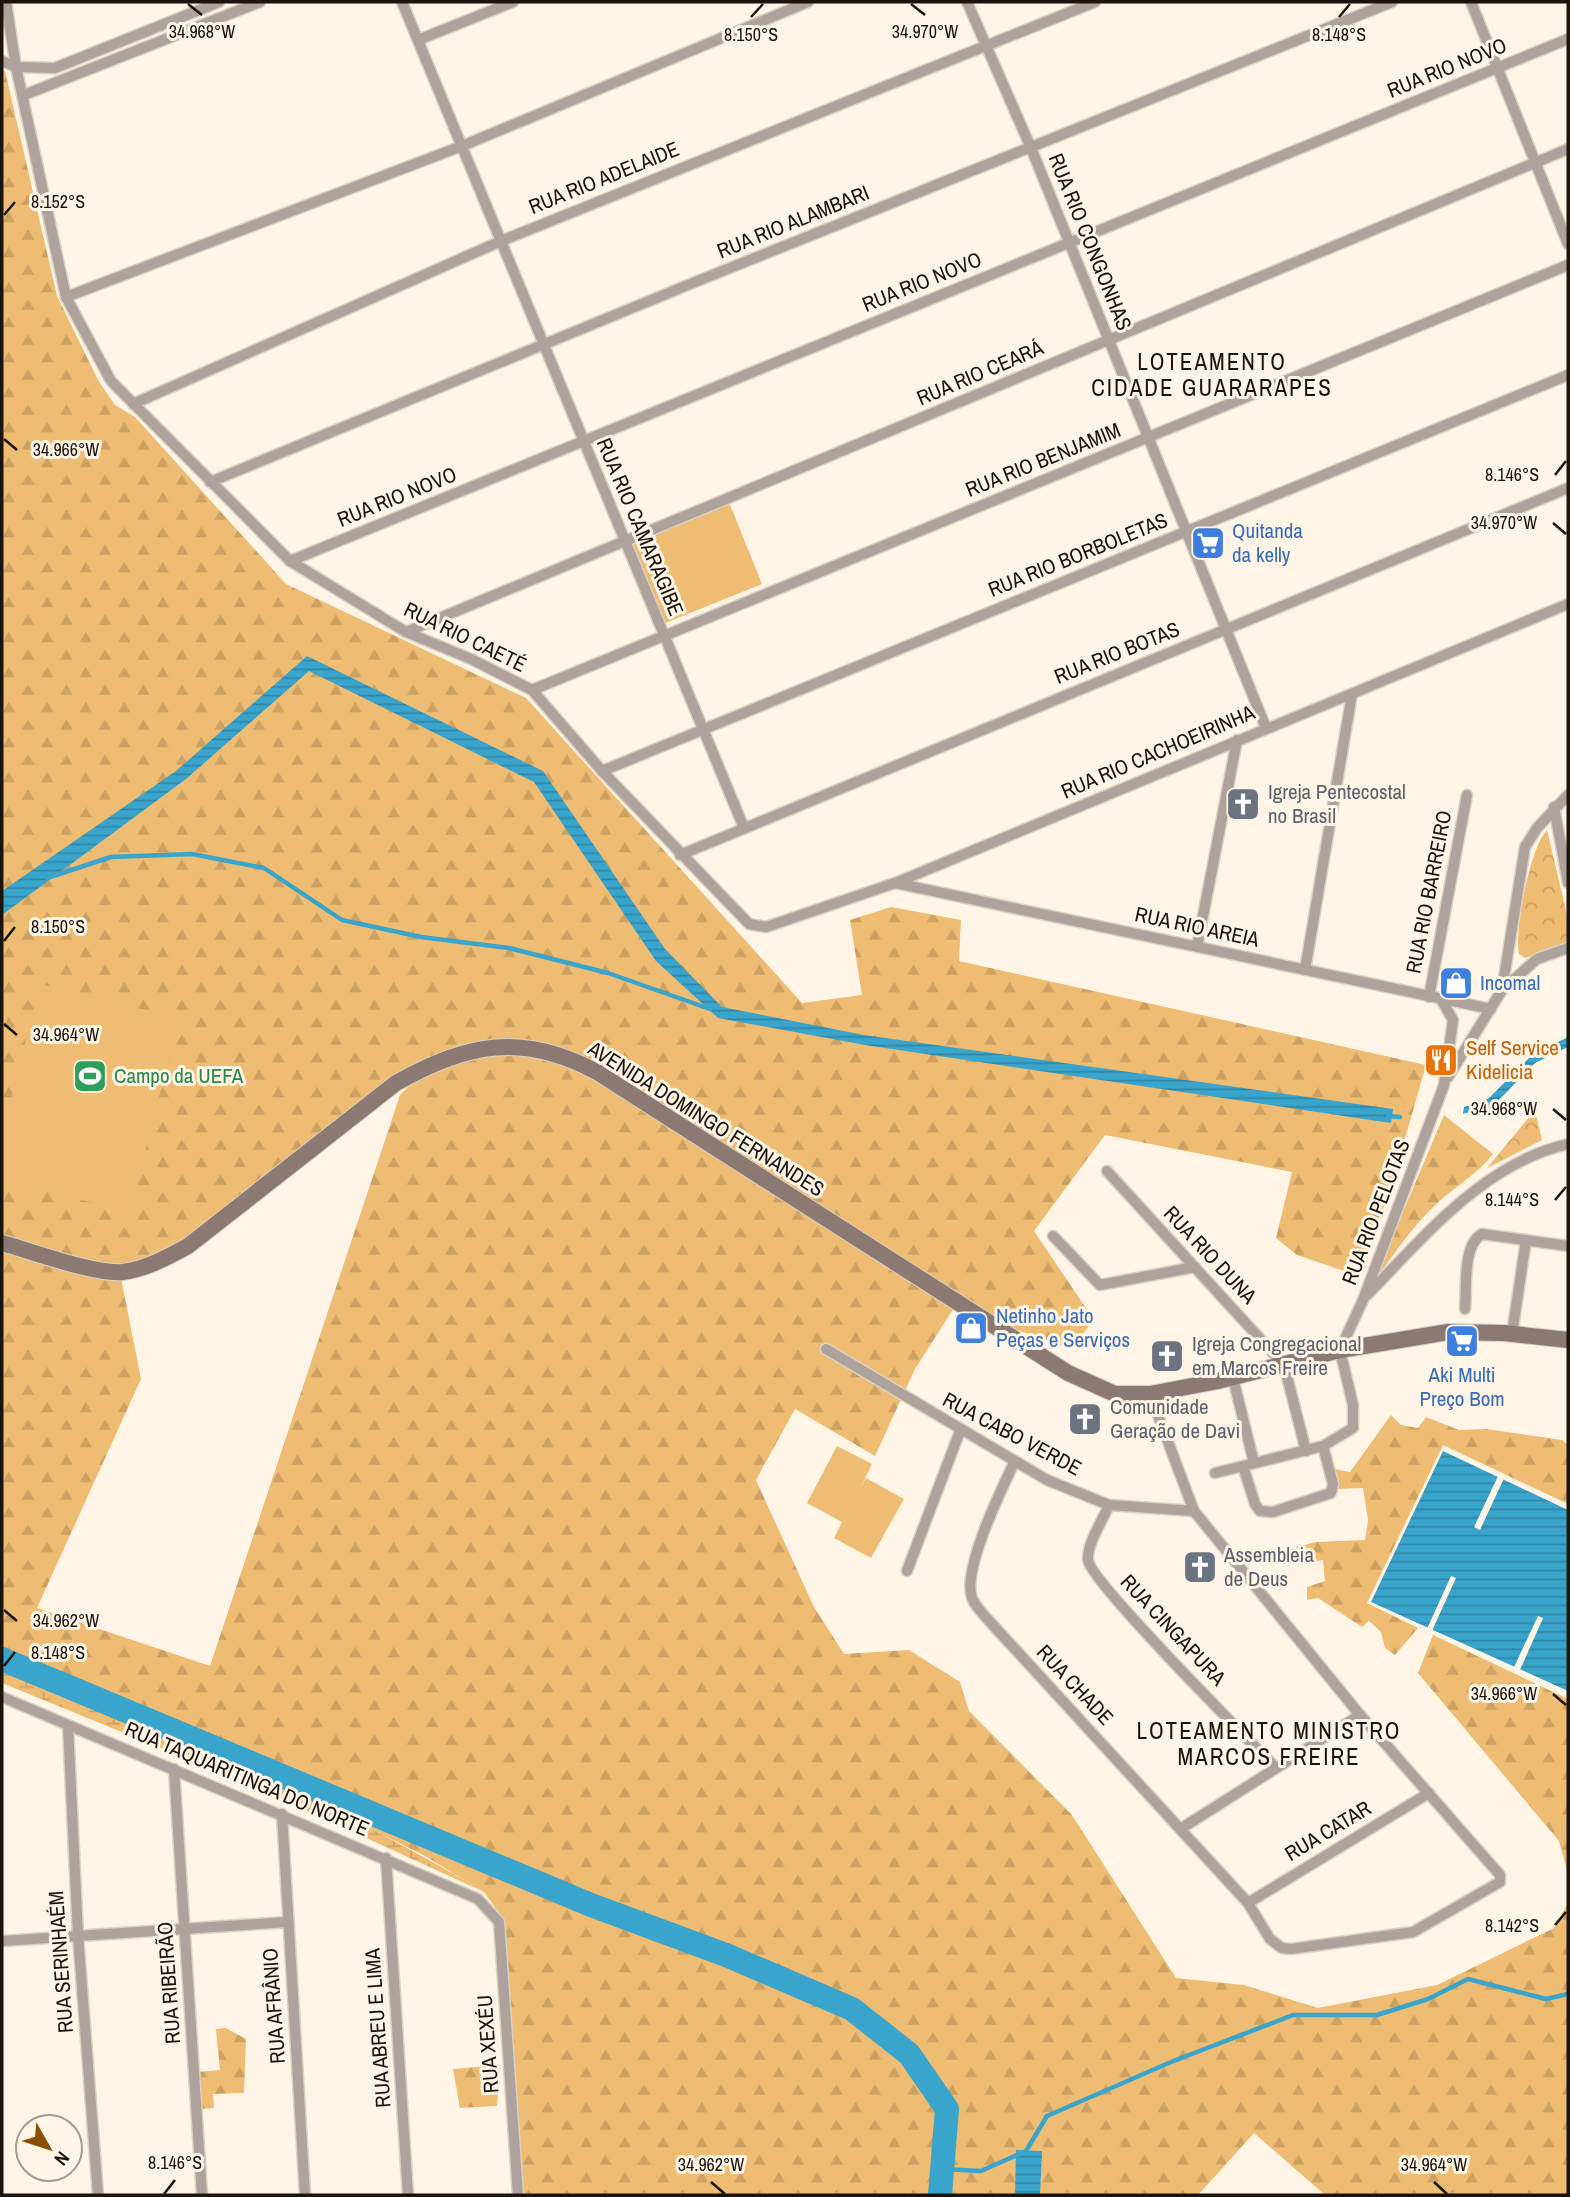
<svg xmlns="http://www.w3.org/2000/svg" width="1570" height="2197" viewBox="0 0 1570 2197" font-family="'Archivo Narrow',sans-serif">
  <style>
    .forest { fill: url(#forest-firs); fill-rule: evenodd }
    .wetland { fill: url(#wetland-marsh) }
    .park { fill: url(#park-crowns) }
    .pitch { fill: #eebc72 }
    .water { fill: url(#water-rules) }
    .pier { fill: #fff5e6 }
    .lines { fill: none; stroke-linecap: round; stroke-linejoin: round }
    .stream { stroke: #3aa5cc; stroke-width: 4.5 }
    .river { stroke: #3aa5cc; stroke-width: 24 }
    .street-casing { stroke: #dad1c3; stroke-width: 13 }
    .secondary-casing { stroke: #dad1c3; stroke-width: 18 }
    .street { stroke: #aea29d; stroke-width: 10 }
    .secondary { stroke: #8c7a72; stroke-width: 16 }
    .ticks { fill: none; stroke: #1a140c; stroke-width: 2.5 }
    .labels { text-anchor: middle; stroke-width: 6; stroke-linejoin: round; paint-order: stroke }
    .street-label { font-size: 21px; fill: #1a140c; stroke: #fff5e6 }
    .shop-label { font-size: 21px; fill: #366cbe; stroke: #fff5e6; text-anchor: start }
    .worship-label { font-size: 21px; fill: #5b616d; stroke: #fff5e6; text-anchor: start }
    .food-label { font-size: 21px; fill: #c56008; stroke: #fff5e6; text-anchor: start }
    .leisure-label { font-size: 21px; fill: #27864d; stroke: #fff5e6; text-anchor: start }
    .neighbourhood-label { font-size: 23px; letter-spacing: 2px; fill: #1a140c; stroke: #fff5e6 }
    .ticks-label { font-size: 18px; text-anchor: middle; fill: #1a140c; stroke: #fff5e6; stroke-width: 6; stroke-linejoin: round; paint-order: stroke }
  </style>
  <defs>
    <pattern id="forest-firs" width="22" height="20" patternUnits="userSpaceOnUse" patternTransform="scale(1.75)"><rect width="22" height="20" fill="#eebc72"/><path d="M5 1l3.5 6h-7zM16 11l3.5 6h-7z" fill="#cca162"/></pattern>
    <pattern id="wetland-marsh" width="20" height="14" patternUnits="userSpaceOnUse" patternTransform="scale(1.75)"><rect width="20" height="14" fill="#eebc72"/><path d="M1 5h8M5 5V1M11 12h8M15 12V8" fill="none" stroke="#cca162"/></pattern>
    <pattern id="park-crowns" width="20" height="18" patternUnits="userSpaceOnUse" patternTransform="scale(1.75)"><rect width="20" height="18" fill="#eebc72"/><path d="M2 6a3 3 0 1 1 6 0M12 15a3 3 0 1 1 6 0" fill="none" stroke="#cca162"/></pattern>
    <pattern id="water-rules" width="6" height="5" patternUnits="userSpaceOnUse" patternTransform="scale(1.75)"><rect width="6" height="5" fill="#3aa5cc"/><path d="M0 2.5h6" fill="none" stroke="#3085a4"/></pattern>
  </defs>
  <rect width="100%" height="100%" fill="#fff5e6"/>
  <!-- forest -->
  <g class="forest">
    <path d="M2 70 5 71 57 296 98 380 115 405 135 417 286 584 526 698 802 1003 862 995 850 920 891 907 961 920 959 961 1426 1065 1390 1191 1356 1275 1297 1255 1276 1238 1292 1172 1105 1135 1034 1231 1094 1320 1071 1349 978 1316 957 1303 915 1369 875 1456 795 1409 756 1480 814 1607 844 1654 909 1650 960 1682 969 1711 1072 1815 1176 1978 1244 1985 1318 2008 1437 1985 1554 1928 1568 1903V2195H1325L1254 2133 1200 2193 1193 2195H522L503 1918 484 1892 425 1856 185 1735 2 1659ZM431 1064 400 1095 210 1666 37 1608 141 1379 120 1273 188 1246Z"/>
    <path d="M1444 1115 1493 1154C1478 1173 1461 1183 1443 1198 1415 1222 1395 1253 1373 1283Z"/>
    <polygon points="1391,1415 1401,1425 1418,1428 1426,1417 1459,1430 1486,1429 1562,1440 1568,1445 1568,1504 1443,1445 1367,1603 1418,1628 1395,1655 1385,1648 1381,1632 1369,1621 1362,1627 1318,1598 1307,1600 1307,1587 1325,1581 1323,1560 1307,1563 1298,1559 1296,1547 1316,1542 1365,1540 1368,1520 1363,1488 1338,1489 1334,1469 1350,1472"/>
    <polygon points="1433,1635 1568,1699 1568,1874 1559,1841 1418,1673"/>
    <polygon points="226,2028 246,2039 244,2093 213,2094 214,2108 199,2109 197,2072 220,2070 216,2029"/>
    <polygon points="500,2065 497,2106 460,2108 453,2069"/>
  </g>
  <!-- wetland -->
  <path class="wetland" d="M2 1667C166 1735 332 1799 484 1892L251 1785 2 1683Z"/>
  <!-- park -->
  <g class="park">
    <path d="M1547 830 1568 919V946L1525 958 1519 954C1514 931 1530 847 1547 830Z"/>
    <polygon points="1535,1110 1542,1140 1487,1168"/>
  </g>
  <!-- pitch -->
  <g class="pitch">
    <polygon points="729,502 762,584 663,624 630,541"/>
    <polygon points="40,984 179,1018 130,1212 2,1180 2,1134"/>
    <polygon points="837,1446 872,1464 860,1489 866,1478 904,1499 871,1558 834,1538 842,1522 807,1503"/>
  </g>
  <!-- water -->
  <g class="water">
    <polygon points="307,656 543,771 665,949 722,1007 864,1035 1393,1109 1391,1123 865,1045 718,1018 656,961 534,782 309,671 186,779 2,915 2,891 176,771"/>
    <polygon points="1568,1037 1568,1047 1535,1063 1494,1105 1463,1114 1464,1107 1488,1099 1532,1055"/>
    <polygon points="1443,1451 1568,1510 1568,1691 1371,1602"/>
    <polygon points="1016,2150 1042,2151 1040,2195 1015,2195"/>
  </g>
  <!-- pier -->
  <g class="pier">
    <polygon points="1499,1474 1505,1476 1480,1530 1474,1527"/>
    <polygon points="1451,1576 1456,1578 1431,1633 1426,1631"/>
    <polygon points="1538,1616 1543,1618 1520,1670 1514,1667"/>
  </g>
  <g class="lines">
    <!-- stream -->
    <g class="stream">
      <polyline points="47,878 111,857 192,854 264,868 342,920 421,937 509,948 608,973 710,1009"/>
      <polyline points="1388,1116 1400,1117"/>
      <polyline points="942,2169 981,2171 1026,2151 1047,2116 1171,2062 1293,2015 1377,2015 1428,1999 1468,1979 1546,1999 1568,1994"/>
    </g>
    <!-- river -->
    <polyline class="river" points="2,1659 591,1905 726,1955 852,2009 909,2054 947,2109 940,2195"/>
    <!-- street casing -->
    <g class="street-casing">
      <g id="street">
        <polyline points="6,2 16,67 66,297 111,381 290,561 406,632 471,659 532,690 602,771 749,924 766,927 895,883 1568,604"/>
        <polyline points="402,2 744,828"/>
        <polyline points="967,2 1031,148 1266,728"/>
        <polyline points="1471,2 1568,244"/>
        <polyline points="418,40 513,2"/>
        <polyline points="2,61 16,67 55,68 219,2"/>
        <polyline points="24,95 260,2"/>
        <polyline points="66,297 462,146 808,2"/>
        <polyline points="133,404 501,241 1095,2"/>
        <polyline points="210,482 700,280 1392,2"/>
        <polyline points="290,561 1568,39"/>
        <polyline points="406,632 1568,149"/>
        <polyline points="532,690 1568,265"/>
        <polyline points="602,771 1568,375"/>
        <polyline points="1554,807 1568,883"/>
        <polyline points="680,855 1568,488"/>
        <polyline points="895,883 1491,1009"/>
        <polyline points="1197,947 1237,740"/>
        <polyline points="1305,970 1352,694"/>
        <polyline points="1502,990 1537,959 1568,948"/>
        <polyline points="1429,997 1467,795"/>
        <polyline points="1448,1077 1502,990 1525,847 1537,828 1568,795"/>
        <polyline points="1107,1171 1284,1365 1306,1451"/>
        <polyline points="1053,1236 1100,1285 1195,1267"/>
        <path d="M1367 1295C1425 1236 1484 1163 1568 1144"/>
        <path d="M1465 1309C1467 1289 1462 1245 1482 1234L1568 1246"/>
        <polyline points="1512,1334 1526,1240"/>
        <polyline points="826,1349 1047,1480 1109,1505 1194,1511"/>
        <polyline points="1233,1378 1254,1463"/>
        <polyline points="1323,1446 1333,1484 1331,1493 1273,1512 1260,1511 1255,1504 1243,1466 1323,1446 1353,1428 1353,1405 1340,1350 1363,1300 1444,1085 1453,1020 1441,999"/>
        <path d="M1014 1463C1001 1490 962 1570 972 1598 976 1608 985 1616 992 1624L1248 1903 1270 1939 1282 1948 1291 1949 1413 1932 1500 1882V1875L1360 1715 1194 1511 1150 1394"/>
        <polyline points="1215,1473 1243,1466"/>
        <path d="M1109 1505C1103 1520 1087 1543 1088 1560 1090 1581 1250 1741 1275 1767"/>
        <polyline points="907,1571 960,1431"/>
        <polyline points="2,1697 478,1899 499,1922 518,2195"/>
        <polyline points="68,1726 78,1936 98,2195"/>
        <polyline points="174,1769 202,2195"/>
        <polyline points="282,1814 305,2195"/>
        <polyline points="1182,1828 1360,1715"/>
        <polyline points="386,1858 408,2195"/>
        <polyline points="1248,1903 1429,1793"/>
        <polyline points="2,1941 288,1922"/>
      </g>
    </g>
    <!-- secondary casing -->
    <g class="secondary-casing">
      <path id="secondary" d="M2 1243C31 1251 96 1275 123 1272 146 1269 168 1257 188 1246L396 1083C467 1043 522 1032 597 1072L1068 1373 1115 1394H1150L1218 1381 1340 1350 1448 1332 1504 1333 1568 1340"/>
    </g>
    <!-- street -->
    <use href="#street" class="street"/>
    <!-- secondary -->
    <use href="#secondary" class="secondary"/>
  </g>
  <!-- ticks -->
  <path class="ticks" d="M188 4 202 15M911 4 925 15M751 17 763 4M1339 17 1350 4M4 215 15 202M4 439 17 450M1555 475 1566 461M1553 523 1566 534M4 941 15 927M4 1024 17 1035M1553 1109 1566 1120M1555 1200 1566 1187M4 1610 17 1621M4 1666 15 1652M1553 1694 1566 1705M1555 1925 1566 1912M711 2182 725 2194M1434 2182 1447 2194M164 2194 175 2180"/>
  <!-- icons -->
  <defs>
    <g id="supermarket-square" transform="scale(1.75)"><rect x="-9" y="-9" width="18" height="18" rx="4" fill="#3f7fe0" stroke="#fff5e6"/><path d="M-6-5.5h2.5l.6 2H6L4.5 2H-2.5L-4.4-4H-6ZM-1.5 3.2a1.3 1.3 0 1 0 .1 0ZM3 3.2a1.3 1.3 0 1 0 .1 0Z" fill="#fff"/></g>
    <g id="church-square" transform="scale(1.75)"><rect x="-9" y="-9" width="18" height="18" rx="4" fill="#6b7280" stroke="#fff5e6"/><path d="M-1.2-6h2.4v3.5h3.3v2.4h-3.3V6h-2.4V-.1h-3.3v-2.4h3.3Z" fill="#fff"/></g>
    <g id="shop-square" transform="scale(1.75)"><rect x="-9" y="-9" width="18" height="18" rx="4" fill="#3f7fe0" stroke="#fff5e6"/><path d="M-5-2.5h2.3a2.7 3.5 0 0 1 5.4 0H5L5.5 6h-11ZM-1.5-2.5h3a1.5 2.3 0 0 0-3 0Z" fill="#fff"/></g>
    <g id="restaurant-square" transform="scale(1.75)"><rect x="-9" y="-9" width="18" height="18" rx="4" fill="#e8710a" stroke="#fff5e6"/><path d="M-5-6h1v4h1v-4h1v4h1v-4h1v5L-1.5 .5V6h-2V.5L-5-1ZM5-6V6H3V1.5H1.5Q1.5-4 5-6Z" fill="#fff"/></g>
    <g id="stadium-square" transform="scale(1.75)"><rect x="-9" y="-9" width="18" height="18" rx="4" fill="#2e9e5b" stroke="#fff5e6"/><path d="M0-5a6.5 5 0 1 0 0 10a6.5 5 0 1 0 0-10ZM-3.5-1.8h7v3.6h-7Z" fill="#fff"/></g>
  </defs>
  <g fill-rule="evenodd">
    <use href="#supermarket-square" x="1208" y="543"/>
    <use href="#church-square" x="1243" y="804"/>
    <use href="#shop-square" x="1456" y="983"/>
    <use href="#restaurant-square" x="1441" y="1060"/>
    <use href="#stadium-square" x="90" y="1076"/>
    <use href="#shop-square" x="971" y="1328"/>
    <use href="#supermarket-square" x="1462" y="1341"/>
    <use href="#church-square" x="1167" y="1356"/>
    <use href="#church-square" x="1085" y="1419"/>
    <use href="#church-square" x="1200" y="1567"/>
  </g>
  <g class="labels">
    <!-- street labels -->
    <g class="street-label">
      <text transform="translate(1447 68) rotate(-22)" y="7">RUA RIO NOVO</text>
      <text transform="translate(604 178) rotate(-22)" y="7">RUA RIO ADELAIDE</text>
      <text transform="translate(793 222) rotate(-22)" y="7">RUA RIO ALAMBARI</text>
      <text transform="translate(1090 242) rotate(68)" y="7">RUA RIO CONGONHAS</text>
      <text transform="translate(922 282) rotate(-22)" y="7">RUA RIO NOVO</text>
      <text transform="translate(980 373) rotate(-23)" y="7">RUA RIO CEARÁ</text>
      <text transform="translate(1043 460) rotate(-22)" y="7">RUA RIO BENJAMIM</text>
      <text transform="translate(397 497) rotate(-22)" y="7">RUA RIO NOVO</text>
      <text transform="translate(640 527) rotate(67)" y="7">RUA RIO CAMARAGIBE</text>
      <text transform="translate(1078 555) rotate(-22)" y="7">RUA RIO BORBOLETAS</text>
      <text transform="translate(465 637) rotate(26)" y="7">RUA RIO CAETÉ</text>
      <text transform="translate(1117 653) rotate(-22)" y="7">RUA RIO BOTAS</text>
      <text transform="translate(1158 752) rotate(-23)" y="7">RUA RIO CACHOEIRINHA</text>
      <text transform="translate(1429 892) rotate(-79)" y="7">RUA RIO BARREIRO</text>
      <text transform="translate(1197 927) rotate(12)" y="7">RUA RIO AREIA</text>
      <text transform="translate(706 1119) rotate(32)" y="7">AVENIDA DOMINGO FERNANDES</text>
      <text transform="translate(1376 1212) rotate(-69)" y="7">RUA RIO PELOTAS</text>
      <text transform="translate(1210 1255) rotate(47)" y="7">RUA RIO DUNA</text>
      <text transform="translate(1012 1434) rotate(28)" y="7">RUA CABO VERDE</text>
      <text transform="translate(1173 1630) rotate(47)" y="7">RUA CINGAPURA</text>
      <text transform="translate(1075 1685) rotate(47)" y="7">RUA CHADE</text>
      <text transform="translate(247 1779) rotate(23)" y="7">RUA TAQUARITINGA DO NORTE</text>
      <text transform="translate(1328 1831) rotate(-31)" y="7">RUA CATAR</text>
      <text transform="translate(61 1962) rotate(-94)" y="7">RUA SERINHAÉM</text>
      <text transform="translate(169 1983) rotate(-94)" y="7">RUA RIBEIRÃO</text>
      <text transform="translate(274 2006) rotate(-94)" y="7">RUA AFRÂNIO</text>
      <text transform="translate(378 2028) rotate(-94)" y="7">RUA ABREU E LIMA</text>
      <text transform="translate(488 2044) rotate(-94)" y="7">RUA XEXÉU</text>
    </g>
    <!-- shop labels -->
    <g class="shop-label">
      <text x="1232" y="538">Quitanda<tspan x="1232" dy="24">da kelly</tspan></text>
      <text x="1480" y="990">Incomal</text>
      <text x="996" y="1323">Netinho Jato<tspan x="996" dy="24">Peças e Serviços</tspan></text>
      <text x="1462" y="1382" text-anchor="middle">Aki Multi<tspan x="1462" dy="24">Preço Bom</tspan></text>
    </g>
    <!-- worship labels -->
    <g class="worship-label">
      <text x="1268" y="799">Igreja Pentecostal<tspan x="1268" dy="24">no Brasil</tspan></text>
      <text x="1192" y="1351">Igreja Congregacional<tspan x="1192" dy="24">em Marcos Freire</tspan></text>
      <text x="1110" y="1414">Comunidade<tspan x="1110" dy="24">Geração de Davi</tspan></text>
      <text x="1224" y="1562">Assembleia<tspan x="1224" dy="24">de Deus</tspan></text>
    </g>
    <!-- food labels -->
    <g class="food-label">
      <text x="1466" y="1055">Self Service<tspan x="1466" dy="24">Kidelicia</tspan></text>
    </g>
    <!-- leisure labels -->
    <g class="leisure-label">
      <text x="114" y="1083">Campo da UEFA</text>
    </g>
    <!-- neighbourhood labels -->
    <g class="neighbourhood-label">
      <text x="1212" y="370">LOTEAMENTO<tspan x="1212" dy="26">CIDADE GUARARAPES</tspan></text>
      <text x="1269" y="1739">LOTEAMENTO MINISTRO<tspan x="1269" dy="26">MARCOS FREIRE</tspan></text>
    </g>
  </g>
  <g class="ticks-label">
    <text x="202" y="38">34.968°W</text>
    <text x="925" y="38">34.970°W</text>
    <text x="751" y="41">8.150°S</text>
    <text x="1339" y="41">8.148°S</text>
    <text x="58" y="208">8.152°S</text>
    <text x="66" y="456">34.966°W</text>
    <text x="1512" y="481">8.146°S</text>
    <text x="1504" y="529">34.970°W</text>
    <text x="58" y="933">8.150°S</text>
    <text x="66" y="1041">34.964°W</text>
    <text x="1504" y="1115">34.968°W</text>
    <text x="1512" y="1206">8.144°S</text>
    <text x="66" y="1627">34.962°W</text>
    <text x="58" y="1659">8.148°S</text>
    <text x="1504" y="1700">34.966°W</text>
    <text x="1512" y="1932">8.142°S</text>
    <text x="175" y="2169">8.146°S</text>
    <text x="711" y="2171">34.962°W</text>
    <text x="1434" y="2171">34.964°W</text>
  </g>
  <!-- border -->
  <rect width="1570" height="2197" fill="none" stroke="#1a140c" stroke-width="7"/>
  <!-- north arrow -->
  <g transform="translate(49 2148) rotate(129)"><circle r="33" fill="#fff5e6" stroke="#a39b8f" stroke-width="2"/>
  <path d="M0-5L12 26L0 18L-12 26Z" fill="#884e04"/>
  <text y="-10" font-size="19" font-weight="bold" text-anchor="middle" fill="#1a140c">N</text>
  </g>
</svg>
